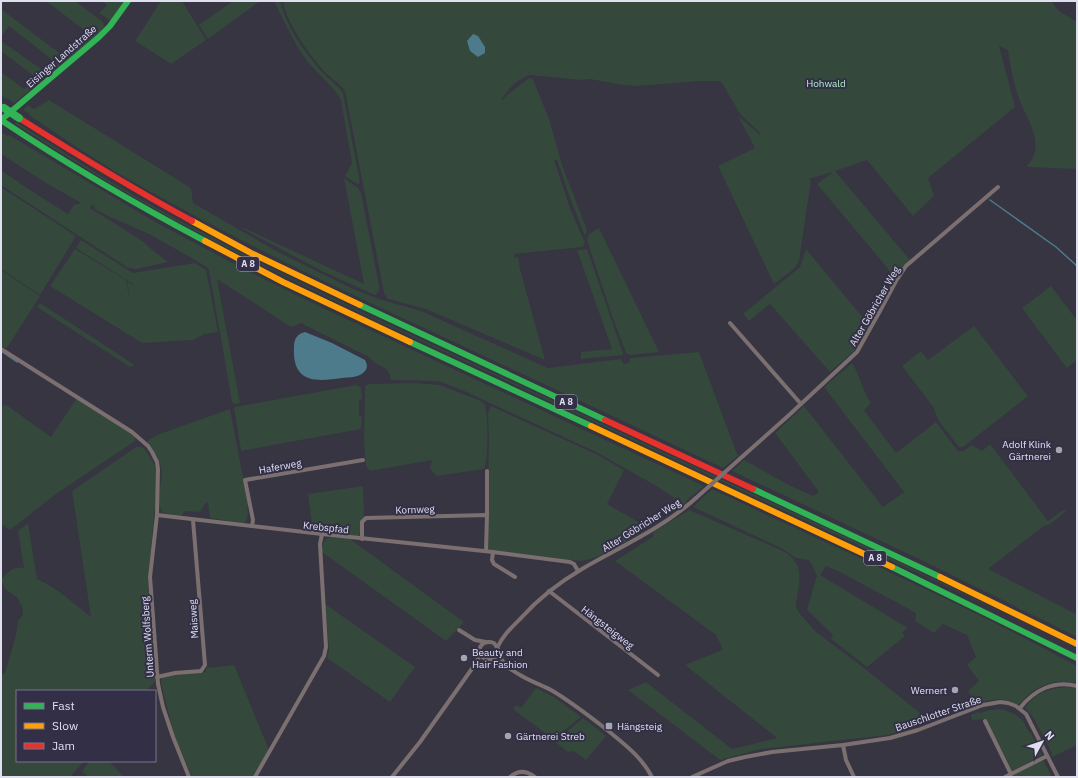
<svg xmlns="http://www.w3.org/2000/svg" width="1078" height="778" viewBox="0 0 1078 778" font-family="'IBM Plex Sans',sans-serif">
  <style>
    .green { fill: #34483c }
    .water { fill: #4d7b8c }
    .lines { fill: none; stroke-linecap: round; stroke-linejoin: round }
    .stream { stroke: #4d7b8c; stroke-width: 1.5 }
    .street { stroke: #7b6f70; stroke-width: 4 }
    .fast { stroke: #30b455; stroke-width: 6 }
    .slow { stroke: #ff9f0a; stroke-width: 6 }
    .jam { stroke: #e5322d; stroke-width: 6 }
    .street-bridge { stroke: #7b6f70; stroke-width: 4 }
    .fast-bridge { stroke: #30b455; stroke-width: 8 }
    .poi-dot { fill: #a4a4b2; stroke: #322f47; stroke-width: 1.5 }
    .labels { text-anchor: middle; stroke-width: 4; stroke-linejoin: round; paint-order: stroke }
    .shield { fill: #322f47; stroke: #acaabd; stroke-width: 1 }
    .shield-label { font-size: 9px; font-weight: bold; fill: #e0dfef }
    .street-label { font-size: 10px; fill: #e0dfef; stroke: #322f47 }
    .park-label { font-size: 10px; fill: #aeefc2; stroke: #322f47 }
    .poi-label { font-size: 10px; fill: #e0dfef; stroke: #322f47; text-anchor: start }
  </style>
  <rect width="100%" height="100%" fill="#363541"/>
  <!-- green -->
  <g class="green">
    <polygon points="46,1 75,1 103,22 104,27 97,36 14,103 7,98 6,99 1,95 1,72 24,89 37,78 1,51 1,41 44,71 55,62 9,26 3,34 1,33 1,9 62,55 88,33"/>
    <polygon points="102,1 125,1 111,21 99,13 107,5"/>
    <polygon points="161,1 182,1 206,40 171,64 135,41"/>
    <polygon points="233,1 260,1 208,39 199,25"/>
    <path d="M274 1H280C287 28 303 50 321 71 328 79 337 84 343 93L360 183 357 184 345 176 352 163 341 100C332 84 316 73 305 58 292 40 284 20 274 1Z"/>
    <path d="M283 1H1051L1059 11 1077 22V169L1026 167C1048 145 1026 119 1018 96 1013 81 1010 66 1008 50L999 46 1015 107 928 178 934 196 913 216 867 160 835 171 910 260 897 276H894L817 184 833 172 809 179 811 181 799 261 794 269 774 284 718 166 755 148 738 116 760 135V133L740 114 722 83 718 81H701L637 86 623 85 590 79 581 80 530 75C518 79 508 89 502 99V101L506 96 529 78 533 79 549 119 562 165 587 230 585 236 569 195 557 160H554L571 211 585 243 582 247 514 254V258L518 257 520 269 545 360 426 309 388 299 384 293 345 91C339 82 330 78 323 70 310 55 285 21 283 1Z"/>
    <path d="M49 100 191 188 193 203 278 252 353 289 379 299 421 311 548 368 621 359 624 364 630 362V358L699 352 737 454 739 455 723 468C632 425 541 383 450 340 336 288 223 234 114 171 85 153 57 134 29 115L30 114 23 110 28 105 34 109Z"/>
    <path d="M16 122 98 174 142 200 184 223 270 268 364 313 861 544 1010 616 363 314C303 285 243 257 184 225 126 194 70 159 15 124Z"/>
    <path d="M1 132 8 136 9 135 159 224 242 268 325 309 704 486 686 501 687 503 683 504 658 487 596 452 462 390 441 382 432 381 391 380C388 363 378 369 369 357L301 323 291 327 217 279 240 403 235 404 232 402 209 270 207 267 151 235 108 216 95 209 94 206 92 205 90 208 144 242 150 248 168 262 136 269 128 268 1 185V170L30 190 68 214 74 205 81 203 41 180 1 154Z"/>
    <polygon points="344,178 358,188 361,193 379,285 379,291 375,295 324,272 243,229 244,228 364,284"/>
    <polygon points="1,187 76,236 40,295 1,269"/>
    <polygon points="599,228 659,352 630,355 626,353 611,313 587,240 589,234"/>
    <polygon points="81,240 133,273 195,263 206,270 218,332 204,334 193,340 142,343 50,286 75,249 126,280 130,302 127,281 133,285 137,299 133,284 76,248"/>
    <polygon points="587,249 623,353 623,355 581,359 581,352 612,349 577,250"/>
    <polygon points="806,249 869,325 854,351 830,372 770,304 749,321 743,314 800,267"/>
    <polygon points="1,270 40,296 7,348 5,348 1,346"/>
    <polygon points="1051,286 1077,320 1077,360 1067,368 1022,308"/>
    <polygon points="40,303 135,365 130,367 37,307"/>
    <polygon points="974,326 1027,395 1027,397 963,447 959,447 938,420 934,408 902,366 921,351 928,360"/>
    <path d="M852 363C860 375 862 390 871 403L864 410 896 453 936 422 958 451H963L972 445 982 451 990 444 1048 521 1065 509 1066 511C1060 516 1051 525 1044 526L988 569 1076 614 1077 613V637L915 557 732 471 744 460 746 461 789 485 813 496 819 492 775 433 804 406 883 507 904 492 824 387Z"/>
    <path d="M415 383 440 385 481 401 485 405C488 415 489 461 484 469L437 476 430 469 432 460 370 471 366 466 364 440 365 386 369 384Z"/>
    <polygon points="356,385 361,387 362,399 359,400 359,416 362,416 361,429 241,451 234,408 235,407"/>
    <polygon points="77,398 131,433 135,437 135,441 56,494 10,530 1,524 1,409 5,404 51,437"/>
    <path d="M491 406 598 455 624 470 607 504 647 527C627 542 605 557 581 561L489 550 487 548V534L489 441 488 413Z"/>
    <path d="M230 409 248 504C246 511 251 517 244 523H241L210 518 208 502 204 505 200 512 185 511 181 516 163 513C154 501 164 481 161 467 159 458 152 450 147 442L150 439 157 435Z"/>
    <path d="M136 447H141L145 449 156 467V496L148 579 155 671V681L146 691H17V761H84L70 777H1V675L5 673 16 635 18 621 23 615 22 607 17 597 5 589 1 580C8 572 13 566 24 568L18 531 28 523 37 579C59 589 73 603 91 617L72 491Z"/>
    <path d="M363 486C363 498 367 528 358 536L336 534 337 525 327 524V533L313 532 308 494Z"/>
    <path d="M712 489C834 547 958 601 1077 666V683C1059 679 1042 683 1028 695 1025 698 1023 702 1019 704 1015 705 1011 701 1007 700 997 698 986 700 977 705L968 691 979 681 967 665 976 657 967 635 943 624 934 633 915 621 916 613 838 571 826 566 820 575 908 628 902 633 905 636 867 667 831 639 833 635 807 610 817 575 809 560 796 558 781 548 693 507Z"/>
    <path d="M689 510 781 550C807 564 799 580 796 604V607L800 614 816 632 859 664 925 717 928 723 887 735 761 749 720 760 628 690 646 682 732 749 777 738 685 665 722 650 721 645 716 635 615 561 654 536 652 533Z"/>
    <path d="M332 537 350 539 464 622 446 641 322 552C322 544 324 538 332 537Z"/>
    <polygon points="325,604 415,667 390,702 327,658 329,650"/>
    <polygon points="234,665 269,750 253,777 192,777 174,735 161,683 162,678 167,676 206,672 206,668"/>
    <path d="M1069 687 1077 688V745L1052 757 1051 754 1052 753 1033 717 1025 708C1035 692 1051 688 1069 687Z"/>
    <polygon points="536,688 554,697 581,717 553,739 513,709 516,705 521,708"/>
    <path d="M1002 709C1010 712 1016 714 1022 720 1026 724 1026 730 1031 733L1042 755 1012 771 986 719 972 720 971 715 978 712 980 713 990 710Z"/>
    <polygon points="583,718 606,736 586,760 574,751 568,752 555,742"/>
    <polygon points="1043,760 1052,777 1022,777 1021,775 1018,777 1008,777"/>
    <polygon points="90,761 109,761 124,777 88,777 82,771"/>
  </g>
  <!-- water -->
  <g class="water">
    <polygon points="473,34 478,36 485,47 485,53 478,57 470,51 467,41"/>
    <path d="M305 332 332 343 365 360C367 364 368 368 365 371 359 378 350 377 342 378 315 382 292 383 294 347 294 339 297 334 305 332Z"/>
  </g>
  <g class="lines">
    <!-- stream -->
    <g class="stream">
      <polyline points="990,200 1056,247 1077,266"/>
      <polyline points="1,351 17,362"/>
    </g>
    <!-- street -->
    <g class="street">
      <polyline points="730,323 801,404"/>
      <polyline points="1,349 132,432 148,446 152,452 157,462 158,469 157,515 150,577 158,684 163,707 173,737 189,777"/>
      <polyline points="743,456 788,416 857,352 880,311 896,281 906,266 998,187"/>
      <polyline points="157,515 322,534 493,552 570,562 574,564 578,571"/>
      <polyline points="487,515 487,471"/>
      <polyline points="252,526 253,520 245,480 363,460"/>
      <polyline points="362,539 362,522 366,518 487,515 486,551"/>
      <polyline points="493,552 492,560 494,564 515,577"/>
      <polyline points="549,591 658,675"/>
      <polyline points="459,630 475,640 486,642"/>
      <path d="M497 648C503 635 512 627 522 617 539 598 560 582 582 569 620 547 663 528 696 498"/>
      <polyline points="498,654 506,666"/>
      <path d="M491 660 497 656 498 649 494 643C479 637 472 658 490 660 501 661 511 670 520 675 530 681 541 685 551 690 570 701 588 715 606 729 624 744 641 756 652 777"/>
      <polyline points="157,677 175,673 201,671 205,665 193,520"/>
      <path d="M1020 708C1034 690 1054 680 1077 686"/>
      <polyline points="985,721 1011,774"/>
      <polyline points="843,745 846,760 854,777"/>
      <polyline points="255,777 324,656 326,647 320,544 322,534"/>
      <polyline points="392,777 420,742 476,663 480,655"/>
      <path d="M510 777C518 770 526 770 535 777"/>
      <polyline points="692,777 728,761 745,757 772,752 843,745 890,738 918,730 983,705 1000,702 1008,703 1016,706 1026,714 1058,777"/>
      <polyline points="1005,777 1047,756"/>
    </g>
    <!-- fast -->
    <g class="fast">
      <polyline points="1,120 99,37 110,26 128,1"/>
      <path d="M1 120C67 164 135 204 205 241"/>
      <polyline points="360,305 605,420"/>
      <polyline points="410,342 591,426"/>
      <polyline points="753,489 940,577"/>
      <polyline points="892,567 1077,658"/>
    </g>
    <!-- slow -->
    <g class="slow">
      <polyline points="192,221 251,253 360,305"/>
      <polyline points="205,241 283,282 410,342"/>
      <polyline points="591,426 892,567"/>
      <polyline points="940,577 1077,644"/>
    </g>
    <!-- jam -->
    <g class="jam">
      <path d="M19 118C76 154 133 189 192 221"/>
      <polyline points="605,420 753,489"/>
    </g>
    <!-- street-bridge -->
    <polyline class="street-bridge" points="696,498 743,456"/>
    <!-- fast-bridge -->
    <polyline class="fast-bridge" points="4,108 19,118"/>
  </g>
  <!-- markers -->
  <g class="poi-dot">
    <circle cx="1059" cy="450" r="4"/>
    <circle cx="464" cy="658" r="4"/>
    <circle cx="955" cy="690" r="4"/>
    <rect x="605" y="722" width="8" height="8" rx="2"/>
    <circle cx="508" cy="736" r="4"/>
  </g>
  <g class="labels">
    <!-- shield labels -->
    <g class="shield">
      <rect x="237" y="257" width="22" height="14" rx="3"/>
      <rect x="555" y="395" width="22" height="14" rx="3"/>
      <rect x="864" y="551" width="22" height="14" rx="3"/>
    </g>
    <g class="shield-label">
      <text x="248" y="267">A 8</text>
      <text x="566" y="405">A 8</text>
      <text x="875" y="561">A 8</text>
    </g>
    <!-- street labels -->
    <g class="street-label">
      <text transform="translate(61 56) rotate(-41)" y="4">Eisinger Landstraße</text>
      <text transform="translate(874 306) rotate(-60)" y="4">Alter Göbricher Weg</text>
      <text transform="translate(280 466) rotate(-10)" y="4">Haferweg</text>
      <text transform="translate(415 509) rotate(-2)" y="4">Kornweg</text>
      <text transform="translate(641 525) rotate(-32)" y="4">Alter Göbricher Weg</text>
      <text transform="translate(326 527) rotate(6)" y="4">Krebspfad</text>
      <text transform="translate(193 619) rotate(-94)" y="4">Maisweg</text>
      <text transform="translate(608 627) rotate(38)" y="4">Hängsteigweg</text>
      <text transform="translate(147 637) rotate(-94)" y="4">Unterm Wolfsberg</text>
      <text transform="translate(938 713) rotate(-19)" y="4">Bauschlotter Straße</text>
    </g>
    <!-- park labels -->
    <g class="park-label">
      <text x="826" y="87">Hohwald</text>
    </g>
    <!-- poi labels -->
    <g class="poi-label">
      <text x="1051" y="448" text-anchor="end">Adolf Klink<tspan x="1051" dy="12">Gärtnerei</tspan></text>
      <text x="472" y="656">Beauty and<tspan x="472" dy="12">Hair Fashion</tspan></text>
      <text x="947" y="694" text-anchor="end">Wernert</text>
      <text x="617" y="730">Hängsteig</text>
      <text x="516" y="740">Gärtnerei Streb</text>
    </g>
  </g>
  <!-- border -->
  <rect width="1078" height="778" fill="none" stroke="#e0dfef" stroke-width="4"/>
  <!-- legend -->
  <rect x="16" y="690" width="140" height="72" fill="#322f47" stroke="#78758a"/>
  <rect x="24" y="703" width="20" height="6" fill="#30b455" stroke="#78758a"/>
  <text x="52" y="710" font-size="12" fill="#e0dfef">Fast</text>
  <rect x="24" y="723" width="20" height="6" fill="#ff9f0a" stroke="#78758a"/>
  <text x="52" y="730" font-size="12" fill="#e0dfef">Slow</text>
  <rect x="24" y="743" width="20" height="6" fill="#e5322d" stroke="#78758a"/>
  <text x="52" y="750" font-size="12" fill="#e0dfef">Jam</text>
  <!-- north arrow -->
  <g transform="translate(1042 742) rotate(50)" stroke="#322f47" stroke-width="3" paint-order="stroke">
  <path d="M0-3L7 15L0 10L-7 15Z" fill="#e0dfef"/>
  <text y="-6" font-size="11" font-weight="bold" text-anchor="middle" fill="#e0dfef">N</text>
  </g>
</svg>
